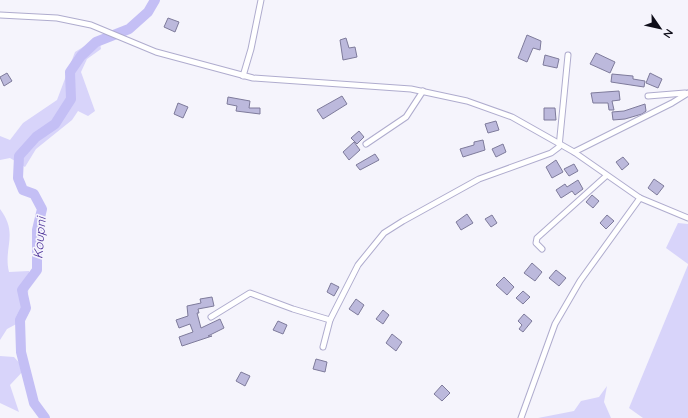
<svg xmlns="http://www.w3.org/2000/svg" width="688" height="418" viewBox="0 0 688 418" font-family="Quicksand,sans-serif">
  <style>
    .green { fill: #d8d4fa }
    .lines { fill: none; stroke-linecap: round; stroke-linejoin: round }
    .river { stroke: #c4bff5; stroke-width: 10 }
    .building { fill: #bcb9dc; stroke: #7e7b9b }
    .street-casing { stroke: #afacce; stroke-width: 7 }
    .street { stroke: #fff; stroke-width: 5 }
    .labels { text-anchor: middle; stroke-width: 3.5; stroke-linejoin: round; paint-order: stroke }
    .water-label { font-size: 13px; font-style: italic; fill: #4d3399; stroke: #f5f4fc }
  </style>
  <rect width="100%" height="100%" fill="#f5f4fc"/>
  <!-- green -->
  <g class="green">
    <polygon points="99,37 101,49 87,59 81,72 95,111 88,116 78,111 72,120 36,149 25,167 10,158 0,160 0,136 10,140 23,123 57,100 75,52"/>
    <path d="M0 209C19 234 3 247 9 272L29 271 28 296 24 320 7 329 0 340Z"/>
    <polygon points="678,223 688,224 688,264 666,248"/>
    <polygon points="688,265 688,418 643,418 629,408"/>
    <polygon points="0,356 14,357 25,369 10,385 19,412 0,403"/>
    <polygon points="607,386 604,402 611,418 538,418 574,411 581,401 599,397"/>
  </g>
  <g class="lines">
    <!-- river -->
    <polyline class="river" points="45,418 34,403 21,352 20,320 26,308 22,290 37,270 37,230 42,209 34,194 23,190 18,178 19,156 36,137 55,124 71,99 70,72 81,56 96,42 129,29 148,12 155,0"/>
  </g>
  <!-- building -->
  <g class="building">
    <polygon points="168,18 179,22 175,32 164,27"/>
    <polygon points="527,35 541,41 540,50 533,48 527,62 518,58"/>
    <polygon points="346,38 349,48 355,47 357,57 343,60 340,40"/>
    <polygon points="596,53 615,62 610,73 590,64"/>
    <polygon points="545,55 559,59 557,68 543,65"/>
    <polygon points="7,73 12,81 4,86 0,77"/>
    <polygon points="650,73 662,79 658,88 646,83"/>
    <polygon points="612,74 633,76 633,79 645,81 644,87 611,82"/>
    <polygon points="619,91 620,100 612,101 614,110 609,110 608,103 593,103 591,93"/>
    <polygon points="342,96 347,104 323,119 317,110"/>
    <polygon points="228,97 250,101 249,108 260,108 260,114 236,111 237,106 227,104"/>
    <polygon points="178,103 188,107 183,118 174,114"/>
    <polygon points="645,104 646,111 642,114 625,119 613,120 612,112 624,111"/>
    <polygon points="544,108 555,108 556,120 544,120"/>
    <polygon points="496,121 499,130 488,133 485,124"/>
    <polygon points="359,131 364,137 357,144 351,138"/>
    <polygon points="483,140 485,150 463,157 460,149 474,145 474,142"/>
    <polygon points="354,142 360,150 349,160 343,152"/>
    <polygon points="503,144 506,152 496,157 492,149"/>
    <polygon points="375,154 379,160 360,170 356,165"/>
    <polygon points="623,157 629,164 622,170 616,162"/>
    <polygon points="556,160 563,172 552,178 546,167"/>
    <polygon points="574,164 578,171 569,176 564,169"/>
    <polygon points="654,179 664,186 657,195 648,188"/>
    <polygon points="578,180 583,189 575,195 572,191 561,198 556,190 565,184 567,187"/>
    <polygon points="592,195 599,201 593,208 586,202"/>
    <polygon points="467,214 473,223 461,230 456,222"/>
    <polygon points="492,215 497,223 491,227 485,219"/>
    <polygon points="607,215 614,221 606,229 600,223"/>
    <polygon points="532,263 542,272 535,281 524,273"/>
    <polygon points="556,270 566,278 559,286 549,278"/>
    <polygon points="504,277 514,287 507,295 496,285"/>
    <polygon points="331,283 339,287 334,296 327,292"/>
    <polygon points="523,291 530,297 523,304 516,298"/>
    <polygon points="212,297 214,306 198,309 199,313 197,313 201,328 220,319 224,328 208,336 212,336 182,346 179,337 193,332 190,324 179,328 176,320 188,316 187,306 201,303 200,299"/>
    <polygon points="356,299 364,305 358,315 349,309"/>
    <polygon points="383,310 389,315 383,324 376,319"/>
    <polygon points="524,314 532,321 523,332 519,329 522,325 518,321"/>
    <polygon points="278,321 287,325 283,334 273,330"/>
    <polygon points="392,334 402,342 396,351 386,343"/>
    <polygon points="316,359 327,362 325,372 313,369"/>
    <polygon points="241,372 250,376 245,386 236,381"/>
    <polygon points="442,385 450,393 442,401 434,394"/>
  </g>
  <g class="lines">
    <!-- street casing -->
    <g class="street-casing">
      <g id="street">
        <polyline points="0,15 57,18 91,25 156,52 253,78 411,89 467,101 512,117 574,152 640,198 688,218"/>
        <polyline points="243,76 251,49 261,0"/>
        <polyline points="648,96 685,93"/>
        <polyline points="366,144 406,117 423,91"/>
        <polyline points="574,152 672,103 688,93"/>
        <polyline points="542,249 536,243 537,238 606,176"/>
        <polyline points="211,317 250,293 293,309 330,320"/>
        <polyline points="323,347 330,320 358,265 384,233 403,221 479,179 551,153 559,147 568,55"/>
        <polyline points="521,418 555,324 580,281 640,198"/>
      </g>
    </g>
    <!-- street -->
    <use href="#street" class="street"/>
  </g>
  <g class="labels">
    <!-- water labels -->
    <g class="water-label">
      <text transform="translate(39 238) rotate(-85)" y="5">Koupni</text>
    </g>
  </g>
  <!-- north arrow -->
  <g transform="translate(660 28) rotate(124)" stroke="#f5f4fc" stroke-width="3" paint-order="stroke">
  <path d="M0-3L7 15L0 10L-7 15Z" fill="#0f0e1a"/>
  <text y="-6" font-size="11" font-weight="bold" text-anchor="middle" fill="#0f0e1a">N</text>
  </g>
</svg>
